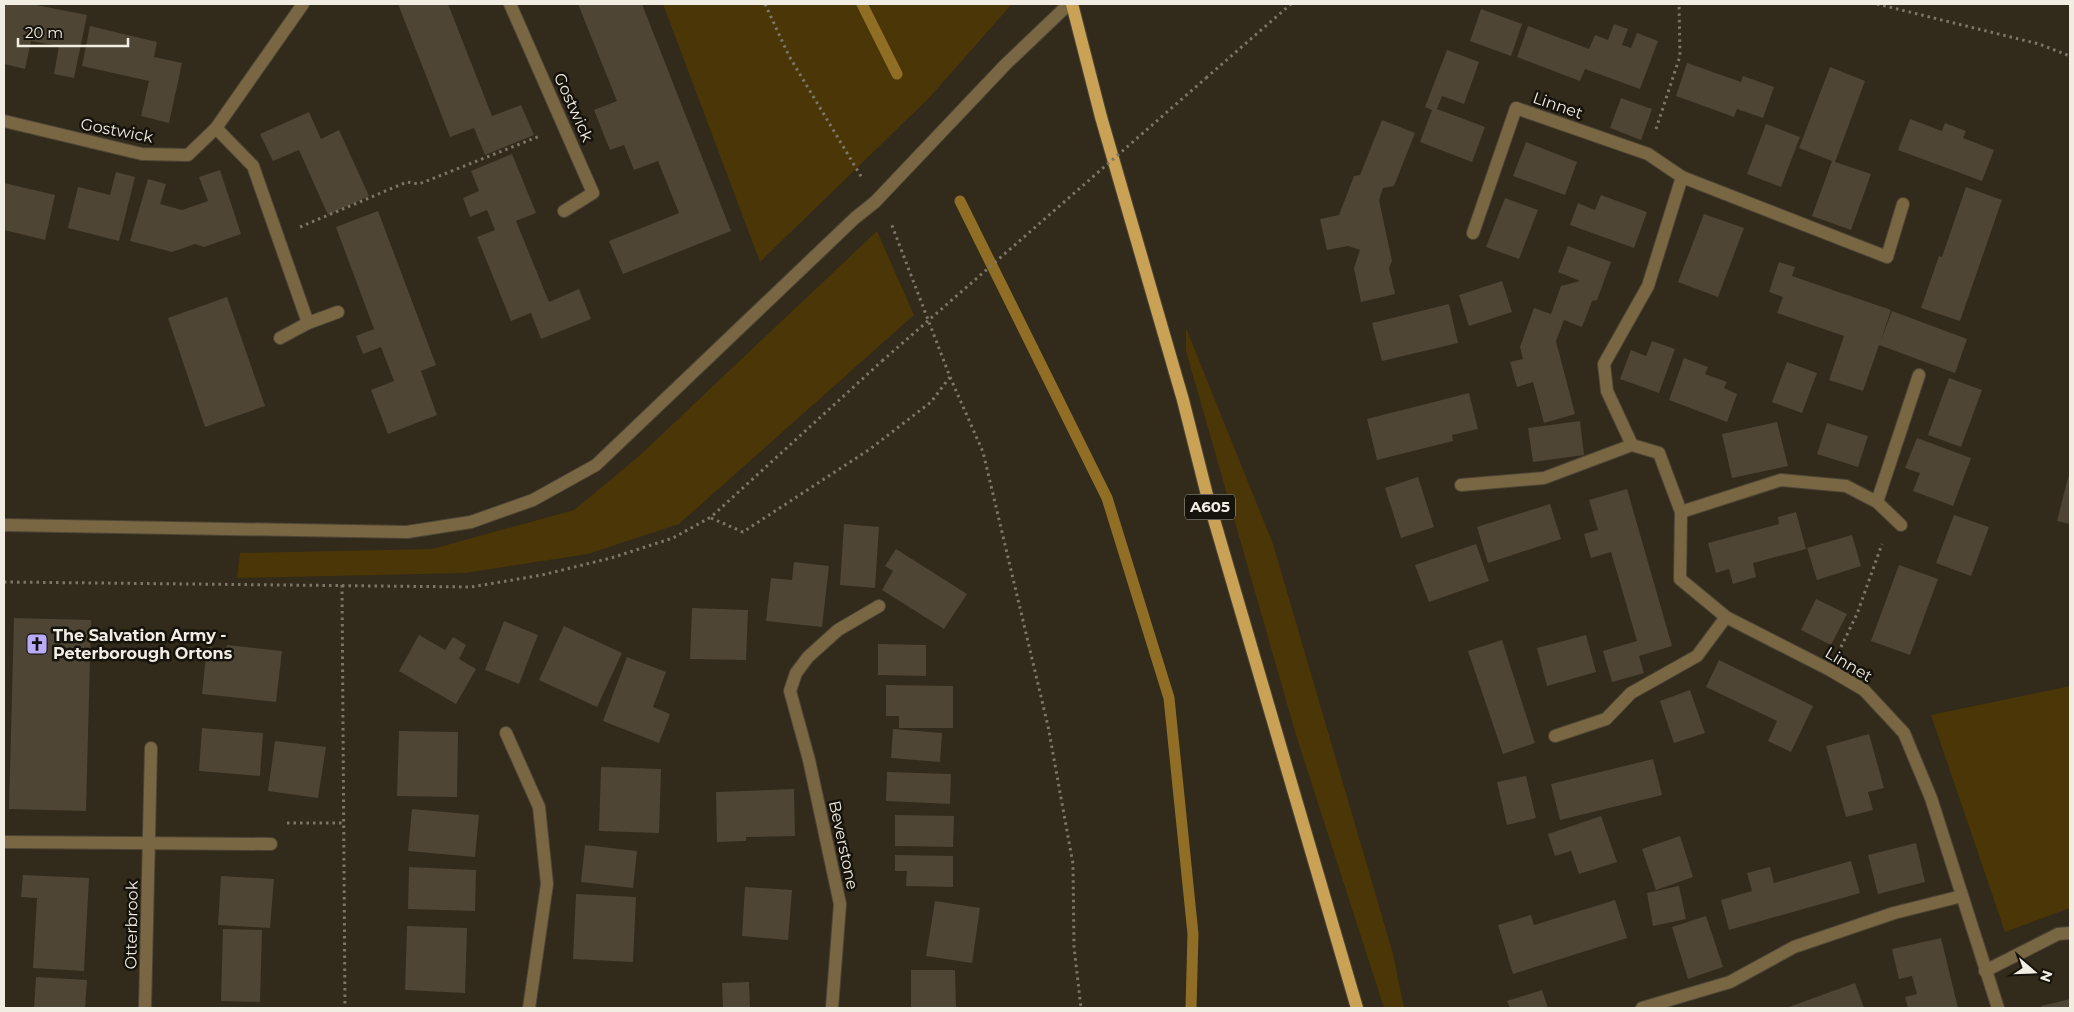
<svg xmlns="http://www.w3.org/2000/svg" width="2074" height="1012" viewBox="0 0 2074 1012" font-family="Montserrat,sans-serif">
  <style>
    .green { fill: #4a3606 }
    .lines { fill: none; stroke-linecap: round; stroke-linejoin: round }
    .stream { stroke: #916e25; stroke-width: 11 }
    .building { fill: #4e4535 }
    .minor-casing { stroke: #4d4536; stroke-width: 14 }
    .major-casing { stroke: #4d4536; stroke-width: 14 }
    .path { stroke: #7d7668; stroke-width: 3; stroke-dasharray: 2.5 4; stroke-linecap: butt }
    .minor { stroke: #796744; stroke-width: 12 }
    .major { stroke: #c9a256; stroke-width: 12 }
    .path-bridge { stroke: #7d7668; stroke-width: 3; stroke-dasharray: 2.5 4; stroke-linecap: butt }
    .labels { text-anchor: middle; stroke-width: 5; stroke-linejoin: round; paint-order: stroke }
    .shield { fill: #16130c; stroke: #b0aca2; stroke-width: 1 }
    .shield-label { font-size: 15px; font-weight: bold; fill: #f2ede3 }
    .street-label { font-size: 16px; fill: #f2ede3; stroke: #16130c }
    .poi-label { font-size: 16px; font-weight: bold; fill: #f2ede3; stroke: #16130c; text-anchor: start }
  </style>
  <rect width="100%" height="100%" fill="#322a1a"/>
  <!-- green -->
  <g class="green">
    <polygon points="663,4 1012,4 929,98 760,262"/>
    <polygon points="877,231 914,315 679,524 588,554 465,573 237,578 240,553 432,549 574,510 638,457"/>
    <polygon points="1186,328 1273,544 1393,954 1404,1008 1384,1008 1296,735 1186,351"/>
    <polygon points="2070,686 2070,908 2005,932 1931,715"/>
  </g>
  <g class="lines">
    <!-- stream -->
    <g class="stream">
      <polyline points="862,4 897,74"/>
      <polyline points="960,201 1107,498 1169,698 1193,934 1191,1008"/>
    </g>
  </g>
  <!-- building -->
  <g class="building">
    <polygon points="4,4 31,4 87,15 74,78 54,74 59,46 31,41 25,69 4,64"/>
    <polygon points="398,4 448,4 492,116 521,105 534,135 485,155 474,128 450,137"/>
    <polygon points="578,4 642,4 731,231 623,274 609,241 679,213 658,161 634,170 624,145 610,150 594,110 617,101"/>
    <polygon points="1481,9 1522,24 1511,56 1470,41"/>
    <polygon points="1614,24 1628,29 1622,45 1631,48 1637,33 1658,41 1640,89 1585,69 1580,81 1517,57 1528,26 1589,49 1595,35 1608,40"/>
    <polygon points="90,26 157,42 154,57 182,63 169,123 141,116 149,81 82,66"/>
    <polygon points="1447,50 1479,62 1464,104 1442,96 1437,109 1485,127 1472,162 1420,142 1432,110 1425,107"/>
    <polygon points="1687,63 1741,82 1743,76 1774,87 1763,118 1737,109 1734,117 1676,96"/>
    <polygon points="1830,67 1865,81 1835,162 1871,174 1851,230 1812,216 1832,161 1799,148"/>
    <polygon points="1621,98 1652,109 1641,140 1610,128"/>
    <polygon points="309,112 321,139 339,130 369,196 328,215 299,150 273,161 260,134"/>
    <polygon points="1910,119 1942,131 1945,123 1966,131 1963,138 1994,150 1982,181 1898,150"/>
    <polygon points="1382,120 1415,133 1394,186 1383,188 1379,200 1392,261 1389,268 1395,294 1361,302 1354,268 1360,250 1348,246 1327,250 1320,219 1339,215 1354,176 1360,175"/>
    <polygon points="1766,124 1800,137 1781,187 1747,174"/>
    <polygon points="1526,142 1577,162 1565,195 1513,176"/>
    <polygon points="512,154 536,213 516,221 549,302 579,289 591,319 541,339 531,313 511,321 477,237 495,230 487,210 470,217 463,198 479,191 471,171"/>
    <polygon points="220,170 241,234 204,247 195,244 172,252 130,241 148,179 166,184 160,204 182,210 208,201 199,177"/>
    <polygon points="116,172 135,177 119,241 68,228 78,187 110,195"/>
    <polygon points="4,183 55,195 45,240 4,230"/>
    <polygon points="1966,187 2002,200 1960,321 1921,308 1939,256 1942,257"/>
    <polygon points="1601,195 1647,212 1634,248 1570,225 1578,203 1595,210"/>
    <polygon points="1505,198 1538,210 1519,259 1486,247"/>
    <polygon points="378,211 436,365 421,371 437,415 388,434 371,390 394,381 381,347 363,354 356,336 374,329 336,227"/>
    <polygon points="1704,214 1744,228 1718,297 1678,282"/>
    <polygon points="1568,246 1611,262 1597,300 1592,301 1582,327 1564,320 1556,341 1575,414 1544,423 1533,382 1517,387 1510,362 1523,359 1520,347 1534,308 1551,314 1561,286 1580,281 1558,272"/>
    <polygon points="1779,262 1795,267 1792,276 1891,310 1880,343 1892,311 1967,339 1955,373 1879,345 1863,391 1829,380 1844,336 1777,313 1783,297 1769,292"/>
    <polygon points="1502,281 1512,312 1469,326 1459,295"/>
    <polygon points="227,297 265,406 205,427 168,318"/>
    <polygon points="1449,304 1458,343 1382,361 1372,323"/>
    <polygon points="1652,341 1675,349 1659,393 1620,379 1631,350 1646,356"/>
    <polygon points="1684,358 1708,367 1705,374 1727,382 1724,388 1737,394 1727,422 1669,400"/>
    <polygon points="1787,362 1817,373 1802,413 1772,402"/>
    <polygon points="1949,378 1982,390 1961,447 1928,435"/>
    <polygon points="1469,393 1478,429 1452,435 1453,441 1377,460 1367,419"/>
    <polygon points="1580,421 1584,455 1533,462 1528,428"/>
    <polygon points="1777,422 1788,466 1732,478 1722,434"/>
    <polygon points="1827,423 1868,436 1858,467 1817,454"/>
    <polygon points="1917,438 1971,458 1953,506 1913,491 1920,473 1905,468"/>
    <polygon points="2070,470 2070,524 2057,521"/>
    <polygon points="1418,477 1434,527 1401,538 1385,488"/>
    <polygon points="1627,489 1672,646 1639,656 1644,673 1612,682 1603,651 1637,641 1611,552 1591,558 1584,534 1598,530 1589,500"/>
    <polygon points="1550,504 1561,539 1488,563 1477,527"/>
    <polygon points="1796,512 1806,549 1753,563 1756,577 1733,584 1729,569 1716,573 1708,543 1779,524 1778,517"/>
    <polygon points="1954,515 1989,527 1971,576 1936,563"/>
    <polygon points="844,524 879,527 875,588 840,585"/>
    <polygon points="1852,535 1861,566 1817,580 1807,548"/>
    <polygon points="1476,544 1489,581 1429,602 1415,565"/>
    <polygon points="896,549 967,594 944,629 882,590 893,571 885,566"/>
    <polygon points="794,562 829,566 822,627 766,621 771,578 792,580"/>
    <polygon points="1899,565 1938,579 1910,655 1871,641"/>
    <polygon points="1816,599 1847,614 1831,645 1801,630"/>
    <polygon points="692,608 748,610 746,660 690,659"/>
    <polygon points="14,618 91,620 86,811 9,809"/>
    <polygon points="504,621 538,635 519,684 485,670"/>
    <polygon points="564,626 622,653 597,707 539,680"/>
    <polygon points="419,635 445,650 453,637 466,645 459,659 476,669 456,704 399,671"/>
    <polygon points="1586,635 1596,672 1547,686 1537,648"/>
    <polygon points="1502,640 1535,743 1503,754 1468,651"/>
    <polygon points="878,644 926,645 926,676 878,675"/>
    <polygon points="227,645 282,651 276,702 202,694 207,647 226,649"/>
    <polygon points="627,657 666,672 653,707 670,714 659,743 603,721"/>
    <polygon points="1719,660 1813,706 1791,752 1768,741 1777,721 1706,687"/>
    <polygon points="886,685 953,686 953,728 899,728 899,716 886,716"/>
    <polygon points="1690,690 1705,733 1674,743 1660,701"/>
    <polygon points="202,728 263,733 260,776 199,771"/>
    <polygon points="893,729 942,733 940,762 891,758"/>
    <polygon points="399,731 458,732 457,797 397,796"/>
    <polygon points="1869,734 1884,788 1868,792 1873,810 1846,817 1826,746"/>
    <polygon points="275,741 326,747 318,798 268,791"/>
    <polygon points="1653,759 1662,795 1560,820 1551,784"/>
    <polygon points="601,767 661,769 659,833 599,831"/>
    <polygon points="887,772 951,774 950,804 886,801"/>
    <polygon points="1526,776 1536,818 1507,825 1497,782"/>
    <polygon points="794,789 795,836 746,837 746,841 717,842 716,792"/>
    <polygon points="412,809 479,815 475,857 408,851"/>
    <polygon points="895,815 954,816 953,847 895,846"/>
    <polygon points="1601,816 1617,862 1579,874 1571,851 1555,856 1548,834"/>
    <polygon points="1680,836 1693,877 1656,890 1642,849"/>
    <polygon points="1916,843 1925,882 1878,894 1868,855"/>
    <polygon points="585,845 637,851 633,888 581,882"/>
    <polygon points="895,855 953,856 953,887 906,886 907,871 895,871"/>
    <polygon points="1851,861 1860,893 1729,930 1721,900 1752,891 1747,873 1770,867 1774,883"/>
    <polygon points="409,867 476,870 475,911 408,909"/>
    <polygon points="23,875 89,878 84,971 33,968 37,898 21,897"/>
    <polygon points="221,876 274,879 270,928 218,925"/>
    <polygon points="1679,886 1686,919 1653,926 1647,893"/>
    <polygon points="745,887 792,890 788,940 742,936"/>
    <polygon points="576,894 636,897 633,962 573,959"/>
    <polygon points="1615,900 1627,938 1513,974 1498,925 1531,915 1534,925"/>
    <polygon points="935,901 980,908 972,963 926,956"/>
    <polygon points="1706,916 1723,967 1688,979 1672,927"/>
    <polygon points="407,926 467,928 465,993 405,990"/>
    <polygon points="223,929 262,930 260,1002 221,1001"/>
    <polygon points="1941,938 1958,1008 1908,1008 1905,997 1917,994 1912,976 1899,979 1892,949"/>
    <polygon points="911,970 955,970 956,1008 911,1008"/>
    <polygon points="36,977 87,980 85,1008 34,1008"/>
    <polygon points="749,982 750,1008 723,1008 722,983"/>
    <polygon points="1855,983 1864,1008 1786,1008"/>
    <polygon points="1542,990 1548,1008 1510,1008 1507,1001"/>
    <polygon points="2070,999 2070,1008 2041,1008 2041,1006"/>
  </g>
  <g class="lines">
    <!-- minor casing -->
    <g class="minor-casing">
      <g id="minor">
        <polyline points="510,4 593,193 564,211"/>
        <polyline points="4,121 142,154 188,155 216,128 303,4"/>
        <polyline points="216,128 253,166 308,323"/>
        <polyline points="1682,177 1887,257 1903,204"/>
        <polyline points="1473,233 1516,108 1648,154 1682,177 1648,286 1604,364 1607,391 1632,445 1659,453 1681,512 1680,579 1726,617 1830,670 1864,690 1904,733 1931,798 1998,1008"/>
        <polyline points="280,338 308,323 338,312"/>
        <polyline points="1461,485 1544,478 1632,445"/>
        <polyline points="1877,502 1919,375"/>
        <polyline points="1681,512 1781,480 1846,486 1877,502 1901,525"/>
        <polyline points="4,525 407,532 471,522 533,500 596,465 855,218 875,202 1006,64 1069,4"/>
        <polyline points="506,733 539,807 547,884 529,1008"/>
        <polyline points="1555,736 1606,719 1631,693 1697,656 1726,617"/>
        <polyline points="4,842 271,844"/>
        <polyline points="1985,971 2058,934 2070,933"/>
        <polyline points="145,1008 151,748"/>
        <polyline points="832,1008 840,904 809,760 790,691 796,673 808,657 838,630 879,606"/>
        <polyline points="1642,1008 1730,982 1794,947 1894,913 1962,896"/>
      </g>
    </g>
    <!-- major casing -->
    <g class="major-casing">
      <polyline id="major" points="1072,4 1101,117 1183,400 1208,499 1357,1008"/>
    </g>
    <!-- path -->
    <g class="path">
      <polyline points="765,4 789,56 862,178"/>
      <polyline points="1877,4 2039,44 2070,56"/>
      <polyline points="1206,78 1291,4"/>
      <polyline points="1656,129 1680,56 1679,4"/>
      <polyline points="300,227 407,182 419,184 540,136"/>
      <polyline points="950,377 983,452 1048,726 1073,864 1074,947 1081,1008"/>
      <polyline points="711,518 743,532 870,449 931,402 950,377 891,223"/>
      <polyline points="4,582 471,587 542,575 611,558 673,538 711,517 882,361"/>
      <polyline points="342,585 345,1008"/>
      <polyline points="1841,647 1857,614 1882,544"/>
      <polyline points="287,823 344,823"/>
    </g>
    <!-- minor -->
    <use href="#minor" class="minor"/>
    <!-- major -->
    <use href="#major" class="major"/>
    <!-- path-bridge -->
    <polyline class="path-bridge" points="882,361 1206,78"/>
  </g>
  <!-- icons -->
  <defs>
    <g id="church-square" transform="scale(1.125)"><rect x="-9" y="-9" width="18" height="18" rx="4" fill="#baaaf7" stroke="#16130c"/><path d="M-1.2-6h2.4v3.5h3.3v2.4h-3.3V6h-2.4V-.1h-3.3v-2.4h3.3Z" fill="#111"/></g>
  </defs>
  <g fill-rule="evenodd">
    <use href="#church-square" x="37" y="644"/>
  </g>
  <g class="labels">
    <!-- shield labels -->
    <rect class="shield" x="1185" y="494.5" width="50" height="25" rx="4"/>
    <g class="shield-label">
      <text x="1210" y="512">A605</text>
    </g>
    <!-- street labels -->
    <g class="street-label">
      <text transform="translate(1558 105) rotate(19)" y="6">Linnet</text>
      <text transform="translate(574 107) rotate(66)" y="6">Gostwick</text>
      <text transform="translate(117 130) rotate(11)" y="6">Gostwick</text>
      <text transform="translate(1849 664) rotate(31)" y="6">Linnet</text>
      <text transform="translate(844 845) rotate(78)" y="6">Beverstone</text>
      <text transform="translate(131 925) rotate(-89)" y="6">Otterbrook</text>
    </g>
    <!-- poi labels -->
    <g class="poi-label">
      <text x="53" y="641">The Salvation Army -<tspan x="53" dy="18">Peterborough Ortons</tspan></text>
    </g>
  </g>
  <!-- border -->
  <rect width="2074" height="1012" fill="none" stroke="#f2ede3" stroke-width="10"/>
  <!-- north arrow -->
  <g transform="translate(2034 972) rotate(109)" stroke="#16130c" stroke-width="4" paint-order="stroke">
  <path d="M0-4L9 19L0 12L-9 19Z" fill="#f2ede3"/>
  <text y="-8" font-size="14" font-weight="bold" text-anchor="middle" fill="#f2ede3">N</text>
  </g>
  <!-- scale -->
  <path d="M18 38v8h110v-8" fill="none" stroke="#f2ede3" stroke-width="2.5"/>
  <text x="25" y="38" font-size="15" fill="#f2ede3" stroke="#16130c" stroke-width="4" paint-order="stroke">20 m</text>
</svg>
